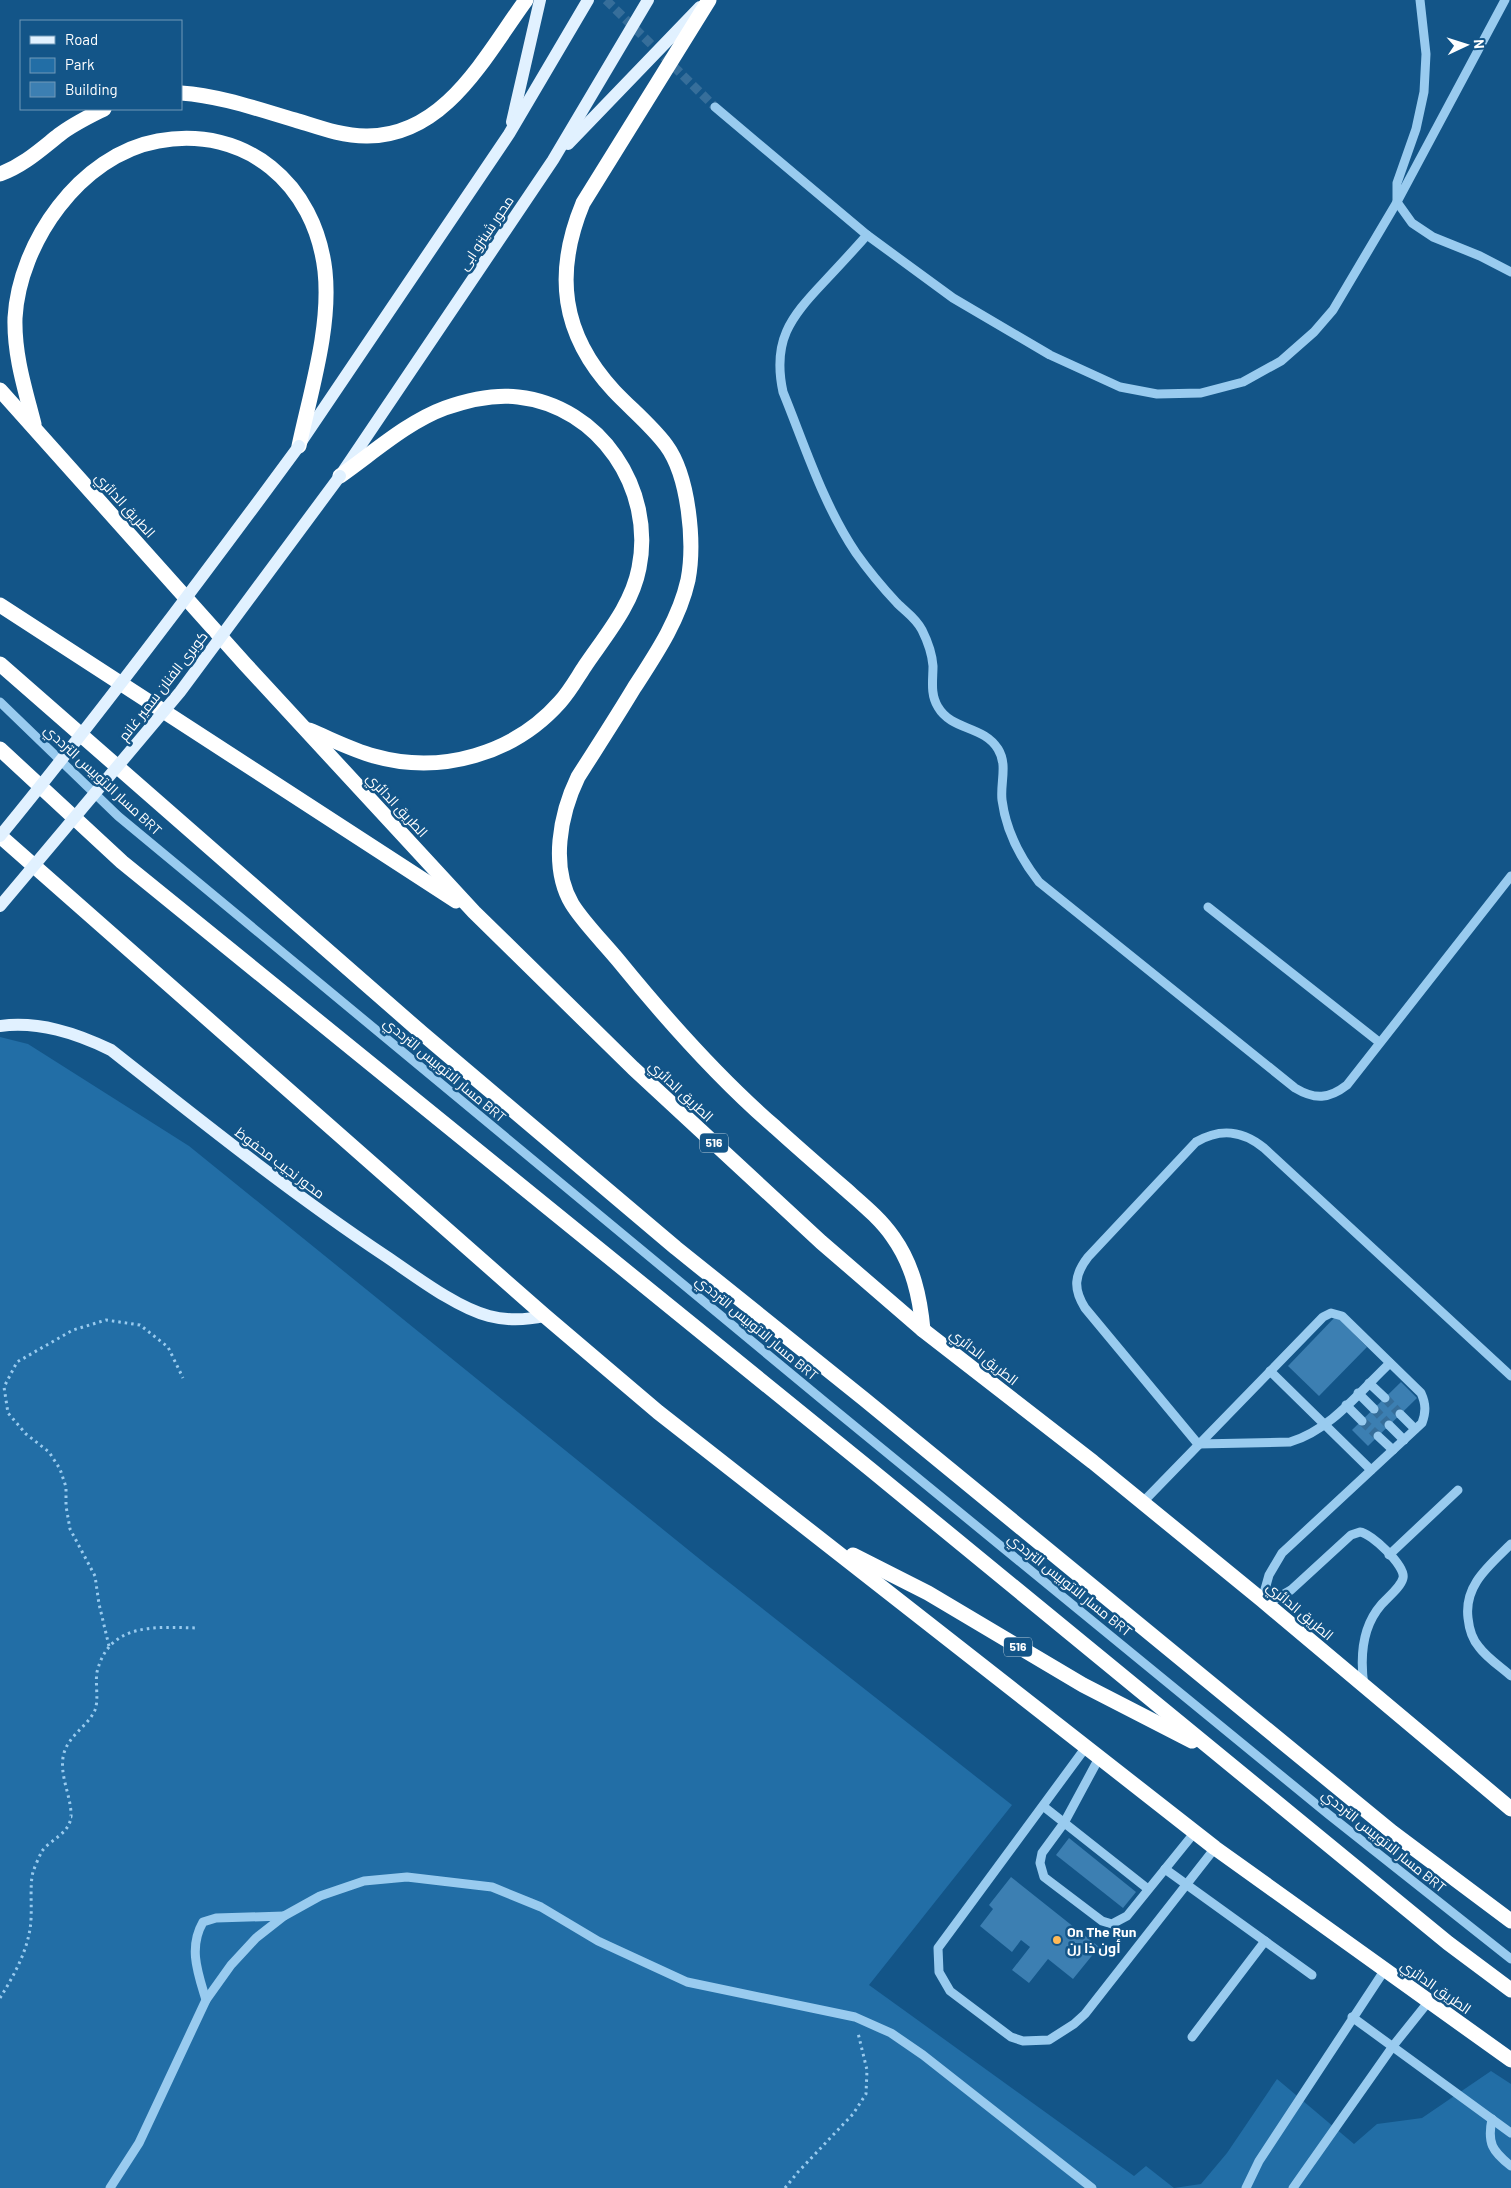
<svg xmlns="http://www.w3.org/2000/svg" width="1511" height="2188" viewBox="0 0 1511 2188" font-family="Barlow,Cairo,sans-serif">
  <style>
    .green { fill: #226ea6 }
    .building { fill: #3c7fb2 }
    .lines { fill: none; stroke-linecap: round; stroke-linejoin: round }
    .minor-tunnel { stroke: #366e9a; stroke-width: 9; stroke-dasharray: 9 4.5; stroke-linecap: butt }
    .path { stroke: #99cbef; stroke-width: 3; stroke-dasharray: 2.5 4; stroke-linecap: butt }
    .minor { stroke: #99cbef; stroke-width: 9 }
    .major { stroke: #e1f1ff; stroke-width: 12 }
    .highway { stroke: #fff; stroke-width: 15 }
    .major-bridge { stroke: #e1f1ff; stroke-width: 12 }
    .poi-dot { fill: #ffb957; stroke: #135588; stroke-width: 2 }
    .labels { text-anchor: middle; stroke-width: 5; stroke-linejoin: round; paint-order: stroke }
    .shield { fill: #135588; stroke: #b8ccdb; stroke-width: 1 }
    .shield-label { font-size: 12px; font-weight: bold; fill: #fff }
    .street-label { font-size: 14px; fill: #fff; stroke: #135588 }
    .poi-label { font-size: 14px; font-weight: bold; fill: #fff; stroke: #135588; text-anchor: start }
  </style>
  <rect width="100%" height="100%" fill="#135588"/>
  <!-- green -->
  <polygon class="green" points="0,1037 28,1044 189,1146 707,1565 1012,1805 869,1985 1134,2176 1146,2166 1174,2188 1201,2184 1227,2153 1277,2079 1354,2144 1377,2124 1422,2118 1491,2071 1511,2084 1511,2188 0,2188"/>
  <!-- building -->
  <g class="building">
    <polygon points="1336,1316 1367,1347 1319,1396 1288,1366"/>
    <polygon points="1401,1382 1417,1398 1368,1446 1352,1430"/>
    <polygon points="1069,1838 1136,1892 1123,1908 1056,1855"/>
    <polygon points="1011,1877 1099,1947 1073,1979 1048,1959 1029,1983 1012,1970 1030,1947 1021,1940 1012,1952 980,1926 993,1909 989,1905"/>
  </g>
  <g class="lines">
    <!-- minor-tunnel -->
    <g class="minor-tunnel">
      <polyline points="606,0 715,107"/>
      <polyline points="1385,1398 1400,1414"/>
      <polyline points="1374,1409 1389,1425"/>
      <polyline points="1362,1421 1378,1436"/>
    </g>
    <!-- path -->
    <g class="path">
      <polyline points="109,1646 99,1604 95,1576 70,1529 66,1506 66,1487 60,1469 49,1452 26,1434 8,1413 4,1387 17,1362 73,1330 106,1320 140,1325 168,1347 183,1378"/>
      <path d="M0 1998C13 1977 26 1954 30 1929 33 1912 29 1887 33 1872 35 1866 39 1857 42 1851 51 1839 69 1834 71 1817 72 1797 58 1774 64 1753 69 1735 88 1726 95 1710 99 1699 95 1684 97 1672 109 1622 156 1627 197 1628"/>
      <polyline points="785,2188 798,2172 853,2114 866,2094 867,2070 858,2033"/>
    </g>
    <!-- minor -->
    <g class="minor">
      <polyline points="1420,0 1426,54 1424,92 1416,129 1397,183 1397,202 1412,223 1433,237 1480,256 1511,272"/>
      <polyline points="715,107 867,235 953,298 1050,355 1120,387 1157,394 1201,393 1243,382 1281,361 1314,332 1333,310 1397,202 1505,0"/>
      <path d="M867 235C853 251 838 267 823 283 790 318 772 341 783 392 805 446 823 504 856 553 868 570 882 587 897 603 906 612 916 618 922 630 928 642 932 653 933 666 933 680 930 694 938 707 952 731 983 725 998 749 1008 765 1000 783 1002 800 1006 831 1021 859 1039 882L1295 1088C1315 1100 1329 1099 1347 1085L1511 876"/>
      <polyline points="0,702 118,816 825,1402 1328,1814 1511,1959"/>
      <polyline points="1208,907 1379,1042"/>
      <polyline points="1270,1371 1371,1470"/>
      <polyline points="1369,1383 1385,1398"/>
      <polyline points="1358,1393 1374,1409"/>
      <polyline points="1346,1405 1362,1421"/>
      <polyline points="1400,1414 1415,1429"/>
      <polyline points="1389,1425 1404,1440"/>
      <polyline points="1378,1436 1393,1450"/>
      <path d="M1198 1444 1085 1308C1073 1289 1074 1275 1088 1257L1196 1142C1220 1128 1242 1130 1264 1148L1511 1376"/>
      <path d="M1198 1444 1290 1442C1331 1430 1360 1391 1390 1363"/>
      <path d="M1142 1503 1323 1317 1331 1313 1342 1316 1421 1393C1426 1404 1426 1412 1422 1423L1282 1553 1269 1575 1262 1600"/>
      <path d="M1511 1544C1489 1566 1464 1585 1468 1618 1469 1628 1472 1639 1479 1647 1487 1658 1501 1667 1511 1676"/>
      <polyline points="1389,1555 1458,1490"/>
      <path d="M1267 1604 1291 1590 1351 1535 1360 1532C1371 1533 1406 1566 1403 1578 1401 1587 1388 1597 1381 1605 1362 1627 1360 1658 1364 1686"/>
      <polyline points="1086,1747 938,1948 939,1972 950,1991 1011,2037 1023,2041 1049,2040 1074,2024 1085,2014 1215,1848"/>
      <polyline points="1099,1758 1064,1823 1042,1853 1040,1863 1044,1877 1102,1921 1112,1924 1127,1916 1195,1832"/>
      <polyline points="1043,1806 1148,1889"/>
      <polyline points="1165,1869 1312,1975"/>
      <path d="M206 2000C198 1973 188 1948 203 1922L216 1918 284 1916"/>
      <polyline points="1352,2017 1511,2133"/>
      <polyline points="1192,2037 1265,1941"/>
      <path d="M1492 2119C1487 2143 1492 2151 1511 2166"/>
      <polyline points="110,2188 139,2143 206,2000 231,1965 256,1938 284,1916 320,1896 364,1881 407,1877 492,1887 541,1907 598,1941 687,1982 855,2017 891,2033 923,2055 1092,2188"/>
      <polyline points="1246,2188 1259,2161 1384,1971"/>
      <polyline points="1293,2188 1393,2046 1429,2001"/>
    </g>
    <!-- major -->
    <g class="major">
      <polyline points="512,122 540,0"/>
      <polyline points="568,144 700,7"/>
      <polyline points="301,442 509,134 588,0"/>
      <polyline points="344,470 553,160 648,0"/>
      <path d="M0 1026C39 1021 76 1033 111 1050 201 1121 291 1193 387 1257 415 1276 457 1308 489 1316 508 1321 526 1320 545 1316"/>
    </g>
    <!-- highway -->
    <g class="highway">
      <path d="M709 0 583 203C554 273 561 334 614 391 631 409 651 425 666 445 689 476 695 543 688 580 679 620 656 654 634 688 616 718 597 747 578 777 560 814 550 867 572 904 583 922 604 943 618 960 666 1019 717 1077 775 1127 797 1147 820 1167 843 1187 861 1203 880 1218 893 1237 913 1265 920 1297 923 1330"/>
      <path d="M181 93C221 96 257 109 295 120 318 127 341 136 366 136 445 137 485 56 526 0"/>
      <path d="M0 174C24 165 40 150 59 135 73 124 88 117 104 109"/>
      <polyline points="0,390 245,664 474,912 633,1068 821,1242 923,1330 1093,1462 1262,1600 1511,1809"/>
      <path d="M34 424C25 389 14 355 15 318 19 243 80 155 158 141 246 125 315 184 325 271 331 327 311 390 299 446"/>
      <polyline points="0,605 456,901"/>
      <polyline points="0,664 423,1034 676,1248 864,1399 1392,1832 1511,1921"/>
      <path d="M309 730C331 739 352 750 374 756 441 775 514 754 560 702 570 691 577 678 585 666 606 635 632 605 639 568 655 489 600 406 518 397 494 394 468 400 445 408 407 422 373 453 340 476"/>
      <polyline points="0,749 122,862 870,1469 1448,1943 1511,1990"/>
      <polyline points="0,836 545,1316 658,1412 1215,1848 1511,2060"/>
      <polyline points="853,1555 928,1593 1083,1685 1192,1741"/>
    </g>
    <!-- major-bridge -->
    <g class="major-bridge">
      <path d="M0 836C104 709 202 578 299 446"/>
      <polyline points="0,906 180,692 340,476"/>
    </g>
  </g>
  <!-- markers -->
  <circle class="poi-dot" cx="1057" cy="1940" r="5"/>
  <g class="labels">
    <!-- shield labels -->
    <g class="shield">
      <rect x="700" y="1133.5" width="28" height="19" rx="4"/>
      <rect x="1004" y="1637.5" width="28" height="19" rx="4"/>
    </g>
    <g class="shield-label">
      <text x="714" y="1147">516</text>
      <text x="1018" y="1651">516</text>
    </g>
    <!-- street labels -->
    <g class="street-label">
      <text transform="translate(486 233) rotate(-56)" y="5">محور شينزو ابى</text>
      <text transform="translate(125 505) rotate(48)" y="5">الطريق الدائري</text>
      <text transform="translate(163 686) rotate(-52)" y="5">كوبرى الفنان سمير غانم</text>
      <text transform="translate(103 780) rotate(43)" y="5">مسار الاتوبيس الترددي BRT</text>
      <text transform="translate(397 805) rotate(47)" y="5">الطريق الدائري</text>
      <text transform="translate(445 1070) rotate(40)" y="5">مسار الاتوبيس الترددي BRT</text>
      <text transform="translate(681 1091) rotate(43)" y="5">الطريق الدائري</text>
      <text transform="translate(280 1163) rotate(37)" y="5">محور نجيب محفوظ</text>
      <text transform="translate(757 1328) rotate(40)" y="5">مسار الاتوبيس الترددي BRT</text>
      <text transform="translate(984 1357) rotate(38)" y="5">الطريق الدائري</text>
      <text transform="translate(1070 1585) rotate(39)" y="5">مسار الاتوبيس الترددي BRT</text>
      <text transform="translate(1300 1611) rotate(40)" y="5">الطريق الدائري</text>
      <text transform="translate(1384 1841) rotate(39)" y="5">مسار الاتوبيس الترددي BRT</text>
      <text transform="translate(1436 1987) rotate(35)" y="5">الطريق الدائري</text>
    </g>
    <!-- poi labels -->
    <g class="poi-label">
      <text x="1067" y="1937">On The Run<tspan x="1067" dy="16">أون ذا رن</tspan></text>
    </g>
  </g>
  <!-- legend -->
  <rect x="20" y="20" width="162" height="90" fill="#135588" stroke="#7199b8"/>
  <rect x="30" y="36" width="25" height="8" fill="#e1f1ff" stroke="#7199b8"/>
  <text x="65" y="45" font-size="15" fill="#ffffff">Road</text>
  <rect x="30" y="58" width="25" height="15" fill="#226ea6" stroke="#7199b8"/>
  <text x="65" y="70" font-size="15" fill="#ffffff">Park</text>
  <rect x="30" y="82" width="25" height="15" fill="#3c7fb2" stroke="#7199b8"/>
  <text x="65" y="95" font-size="15" fill="#ffffff">Building</text>
  <!-- north arrow -->
  <g transform="translate(1466 45) rotate(86)" stroke="#135588" stroke-width="4" paint-order="stroke">
  <path d="M0-4L9 19L0 12L-9 19Z" fill="#ffffff"/>
  <text y="-8" font-size="14" font-weight="bold" text-anchor="middle" fill="#ffffff">N</text>
  </g>
</svg>
